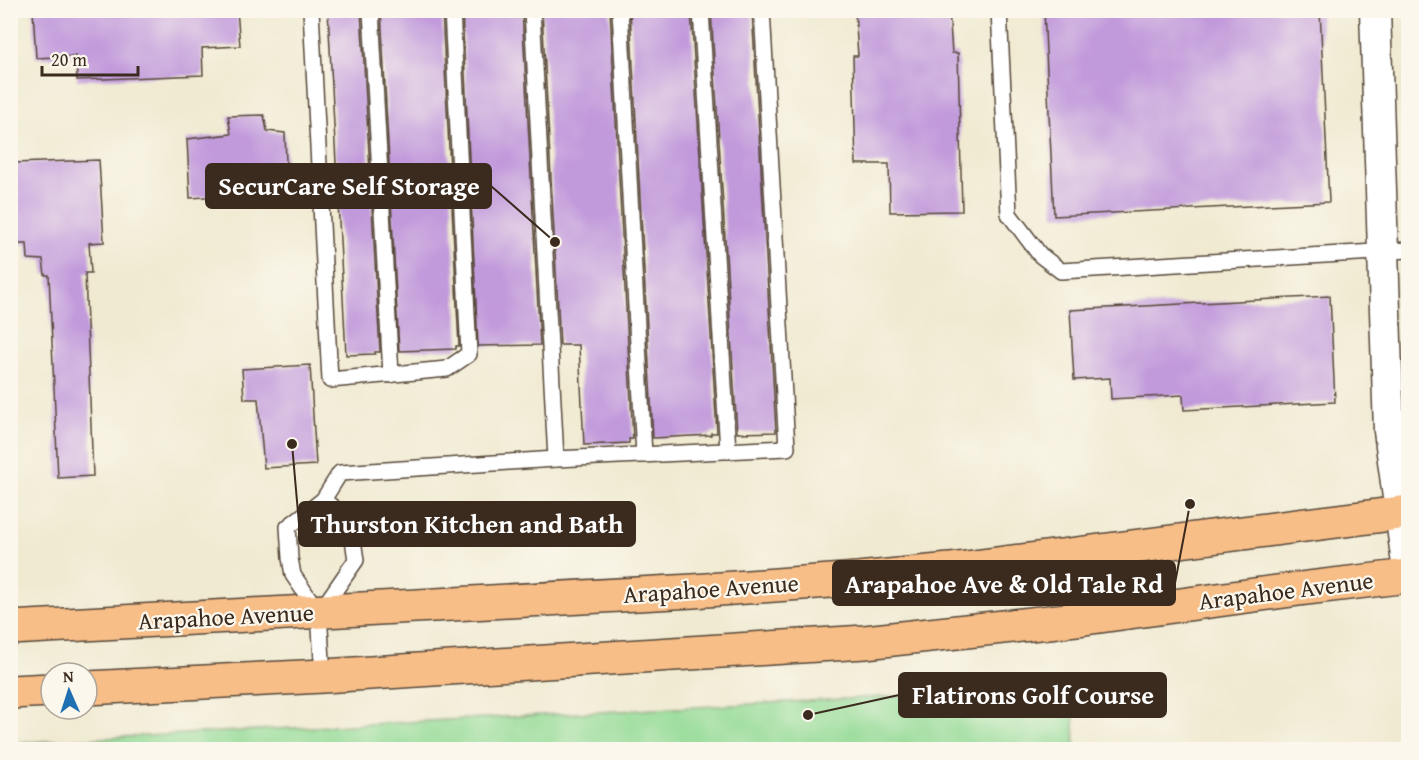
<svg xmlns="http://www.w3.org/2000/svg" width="1419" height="760" viewBox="0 0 1419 760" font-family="'Gentium Book Plus',serif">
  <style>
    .green { fill: #92da94; stroke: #668259; stroke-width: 1.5 }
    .building { fill: #c19adb }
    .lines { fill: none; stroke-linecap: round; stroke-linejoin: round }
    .lane-casing { stroke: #564739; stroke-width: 18 }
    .street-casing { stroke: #564739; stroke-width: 33 }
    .primary-casing { stroke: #564739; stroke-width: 36 }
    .lane { stroke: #fff; stroke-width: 15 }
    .street { stroke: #fff; stroke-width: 30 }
    .primary { stroke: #f7be88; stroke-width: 33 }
    .labels { text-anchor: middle; stroke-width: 4.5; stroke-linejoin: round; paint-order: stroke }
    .street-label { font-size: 24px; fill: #3b2a1e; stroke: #fbf7ec }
    .leader { fill: none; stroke: #3b2a1e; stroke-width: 2 }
    .callout-dot { fill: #3b2a1e; stroke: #fbf7ec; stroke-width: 2 }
    .callout { fill: #3b2a1e; stroke: #3b2a1e; stroke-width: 2 }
    .callout-label { font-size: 26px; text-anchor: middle; font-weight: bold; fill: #fff }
  </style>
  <rect width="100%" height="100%" fill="#fbf7ec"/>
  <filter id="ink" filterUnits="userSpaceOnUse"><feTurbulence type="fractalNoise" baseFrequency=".0167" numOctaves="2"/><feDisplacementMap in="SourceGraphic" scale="12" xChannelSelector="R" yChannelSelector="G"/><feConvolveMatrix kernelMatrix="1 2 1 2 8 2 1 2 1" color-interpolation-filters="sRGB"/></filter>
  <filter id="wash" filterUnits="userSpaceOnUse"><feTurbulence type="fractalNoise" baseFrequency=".008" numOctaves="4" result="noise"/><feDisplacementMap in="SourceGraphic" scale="24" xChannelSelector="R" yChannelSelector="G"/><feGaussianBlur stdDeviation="1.35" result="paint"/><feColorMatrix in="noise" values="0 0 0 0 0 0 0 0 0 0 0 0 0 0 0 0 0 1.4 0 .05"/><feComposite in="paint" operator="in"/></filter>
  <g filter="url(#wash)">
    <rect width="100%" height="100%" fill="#f0ead1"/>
    <!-- green -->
    <polygon class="green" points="1073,687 1075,749 11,749 11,743"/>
    <g id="blocks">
      <!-- building -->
      <g class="building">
        <polygon points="33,10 237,10 240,46 202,48 203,75 77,80 76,56 36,58"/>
        <polygon points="328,10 361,10 380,352 375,352 375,354 346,355"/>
        <polygon points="381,10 442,10 459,346 456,346 456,349 399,351"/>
        <polygon points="462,10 522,10 540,345 478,346"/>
        <polygon points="542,10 610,10 633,439 629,439 629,443 584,445 579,345 560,345"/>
        <polygon points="630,10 691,10 717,433 711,433 711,435 653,438"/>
        <polygon points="711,10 752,10 776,432 737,433"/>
        <polygon points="855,10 949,10 952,53 958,53 962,211 890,212 889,164 856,164 853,56 858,56"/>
        <polygon points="1044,10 1320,10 1329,202 1054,216"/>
        <polygon points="264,115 267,131 285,133 287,192 190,198 187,139 231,134 228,116"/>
        <polygon points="99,160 104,242 89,243 91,273 85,273 93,476 58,478 49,275 45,275 43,260 28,259 27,244 16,244 14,163"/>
        <polygon points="1330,296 1335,402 1184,410 1183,395 1111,399 1110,378 1074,380 1070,310"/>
        <polygon points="310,365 316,465 264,468 258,399 244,399 242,369"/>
      </g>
    </g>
  </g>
  <g filter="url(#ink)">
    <use href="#blocks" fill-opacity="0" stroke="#564739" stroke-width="1.5"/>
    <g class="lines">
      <!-- lane casing -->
      <g class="lane-casing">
        <g id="lane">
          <polyline points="311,10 330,380 447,369 469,354 452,10"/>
          <polyline points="371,10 391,375"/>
          <polyline points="532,10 556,459"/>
          <polyline points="620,10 644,455"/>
          <polyline points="701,10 728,451"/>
          <polyline points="999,10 1009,214 1040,255 1061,271 1408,250"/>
          <polyline points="322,609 356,560 350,520 323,500"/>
          <polyline points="323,676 319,613 293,575 290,558 288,527 323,500 340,473 556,459 787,448 762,10"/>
        </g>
      </g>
      <!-- street casing -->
      <g class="street-casing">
        <polyline id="street" points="1375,10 1389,431 1408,571"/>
      </g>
      <!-- primary casing -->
      <g class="primary-casing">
        <g id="primary">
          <polyline points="10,628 693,591 858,579 950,570 1408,512"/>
          <polyline points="87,688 323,676 865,642 1085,618 1299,589 1408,576"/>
          <polyline points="10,692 51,690"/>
        </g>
      </g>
      <!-- lane -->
      <use href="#lane" class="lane"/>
      <!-- street -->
      <use href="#street" class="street"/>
      <!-- primary -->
      <use href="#primary" class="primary"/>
    </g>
  </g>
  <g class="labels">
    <!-- street labels -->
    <g class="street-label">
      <text transform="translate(711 589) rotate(-4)" y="8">Arapahoe Avenue</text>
      <text transform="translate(1286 591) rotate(-7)" y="8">Arapahoe Avenue</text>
      <text transform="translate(226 617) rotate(-3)" y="8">Arapahoe Avenue</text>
    </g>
  </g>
  <!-- callouts -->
  <path class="leader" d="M555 242L491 186M292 444L299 524M1190 504L1175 583M808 715L899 695"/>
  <g class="callout-dot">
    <circle cx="555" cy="242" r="6"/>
    <circle cx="292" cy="444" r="6"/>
    <circle cx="1190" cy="504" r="6"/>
    <circle cx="808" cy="715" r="6"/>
  </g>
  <g class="callout">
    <rect x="206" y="164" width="285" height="44" rx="6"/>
    <rect x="299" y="502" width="336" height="44" rx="6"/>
    <rect x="833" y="561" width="342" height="44" rx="6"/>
    <rect x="899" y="673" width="267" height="44" rx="6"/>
  </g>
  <g class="callout-label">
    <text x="349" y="195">SecurCare Self Storage</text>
    <text x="467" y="533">Thurston Kitchen and Bath</text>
    <text x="1004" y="593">Arapahoe Ave &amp; Old Tale Rd</text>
    <text x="1033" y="704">Flatirons Golf Course</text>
  </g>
  <!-- margin -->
  <rect width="1419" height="760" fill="none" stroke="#fbf7ec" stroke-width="36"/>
  <!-- north arrow -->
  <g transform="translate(69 691) rotate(357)"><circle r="28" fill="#fbf7ec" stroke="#aea59a" stroke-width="1.5"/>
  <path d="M0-4.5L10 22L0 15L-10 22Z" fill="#1f6fb2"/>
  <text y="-9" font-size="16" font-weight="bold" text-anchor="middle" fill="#3b2a1e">N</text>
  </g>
  <!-- scale -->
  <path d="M42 66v9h96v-9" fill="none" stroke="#3b2a1e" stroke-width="3"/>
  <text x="51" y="66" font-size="18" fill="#3b2a1e" stroke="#fbf7ec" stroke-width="4.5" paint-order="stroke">20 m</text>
</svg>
